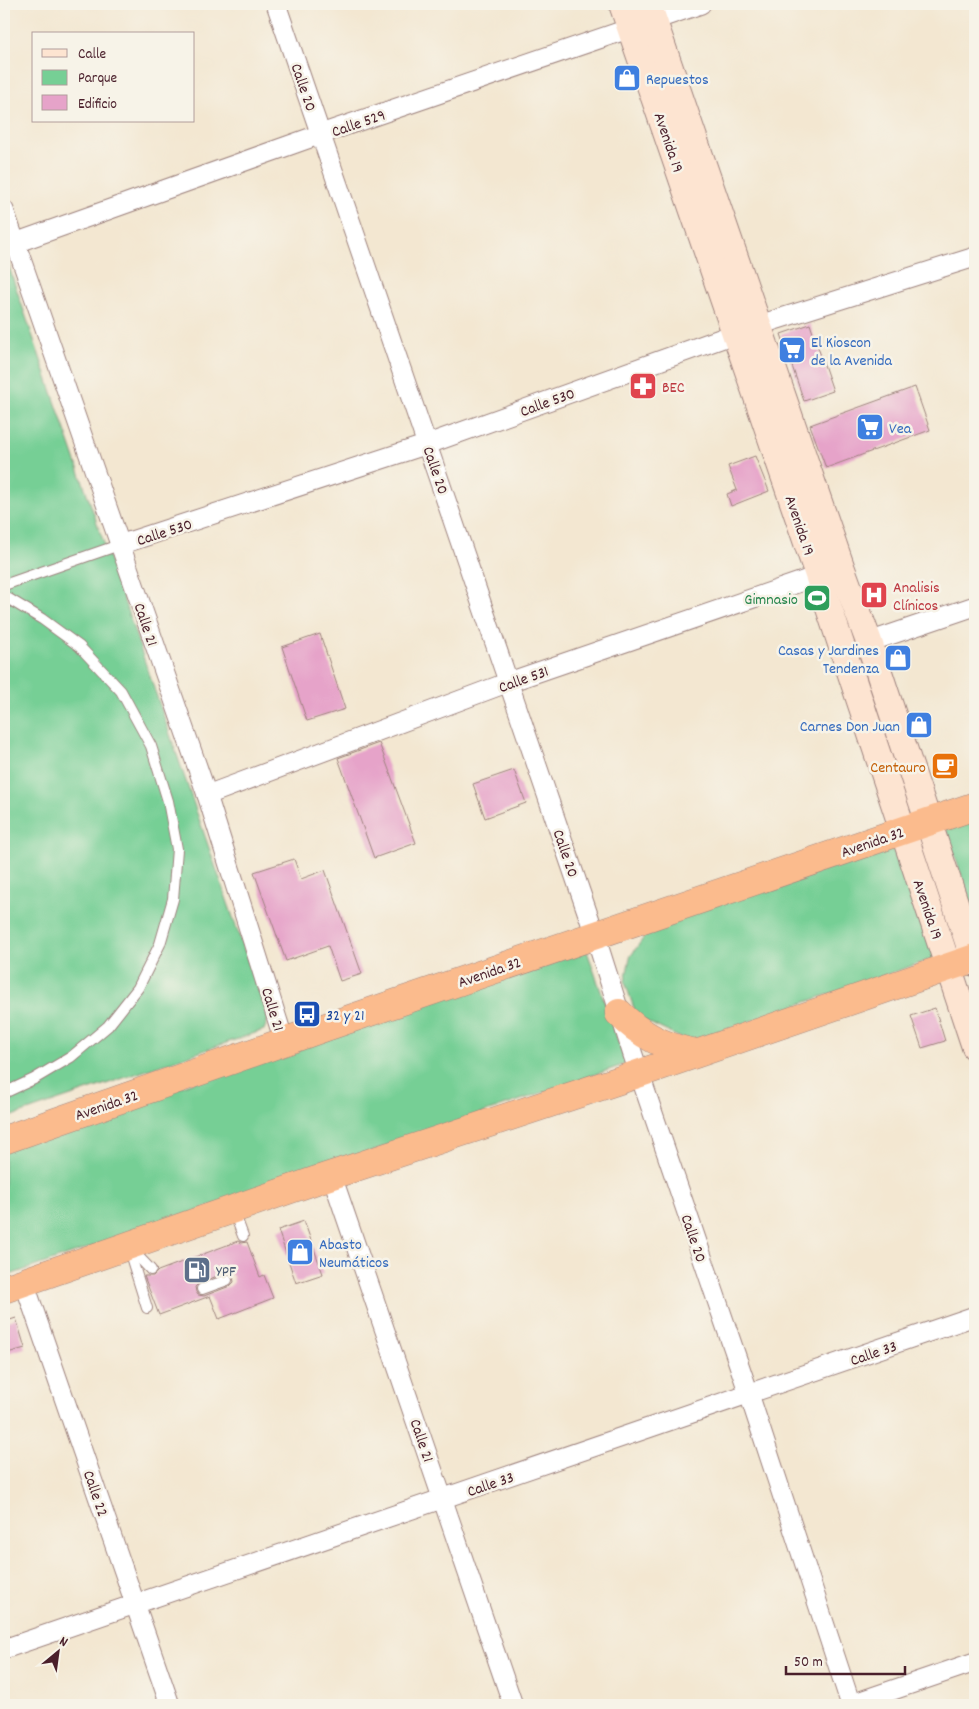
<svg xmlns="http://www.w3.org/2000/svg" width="979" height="1709" viewBox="0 0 979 1709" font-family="Dekko,sans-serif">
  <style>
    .green { fill: #76cf95; stroke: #607760 }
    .building { fill: #e6a3c9; fill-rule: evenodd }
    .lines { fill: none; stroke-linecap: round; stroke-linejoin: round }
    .lane-casing { stroke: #9e837e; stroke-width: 12 }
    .street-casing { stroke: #9e837e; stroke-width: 21 }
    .secondary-casing { stroke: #9e837e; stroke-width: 28 }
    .highway-casing { stroke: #9e837e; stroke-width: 29 }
    .lane { stroke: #fff; stroke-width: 10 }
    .street { stroke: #fff; stroke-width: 19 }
    .secondary { stroke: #fde4d1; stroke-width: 26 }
    .highway { stroke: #fbbb8d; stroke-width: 28 }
    .labels { text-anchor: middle; stroke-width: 5; stroke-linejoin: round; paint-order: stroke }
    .shop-label { font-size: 16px; fill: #366cbe; stroke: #f7f3e8; text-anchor: start }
    .street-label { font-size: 16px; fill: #4a1f2b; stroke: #f7f3e8 }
    .health-label { font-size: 16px; fill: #be3a42; stroke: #f7f3e8; text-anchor: start }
    .leisure-label { font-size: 16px; fill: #27864d; stroke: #f7f3e8; text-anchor: end }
    .food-label { font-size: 16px; fill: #c56008; stroke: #f7f3e8; text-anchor: end }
    .transit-label { font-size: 16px; fill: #164399; stroke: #f7f3e8; text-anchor: start }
    .service-label { font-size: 16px; fill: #4e5e75; stroke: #f7f3e8; text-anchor: start }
  </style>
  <rect width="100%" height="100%" fill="#f7f3e8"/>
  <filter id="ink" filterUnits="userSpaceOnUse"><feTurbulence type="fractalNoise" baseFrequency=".02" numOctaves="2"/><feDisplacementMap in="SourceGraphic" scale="10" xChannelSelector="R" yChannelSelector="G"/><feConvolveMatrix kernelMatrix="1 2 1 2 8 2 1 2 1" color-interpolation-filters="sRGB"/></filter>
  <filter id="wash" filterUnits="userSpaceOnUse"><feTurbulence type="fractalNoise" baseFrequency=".0096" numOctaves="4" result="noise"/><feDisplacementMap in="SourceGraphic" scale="20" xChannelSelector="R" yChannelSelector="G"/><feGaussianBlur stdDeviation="1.12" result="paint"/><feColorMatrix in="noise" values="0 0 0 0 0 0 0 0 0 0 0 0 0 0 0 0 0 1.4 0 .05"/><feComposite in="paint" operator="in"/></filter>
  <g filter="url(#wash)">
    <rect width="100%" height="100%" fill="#f3e7d1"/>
    <!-- green -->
    <g class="green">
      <polygon points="4,253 268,1019 264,1030 4,1119"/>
      <polygon points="975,816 975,917 945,826"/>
      <polygon points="898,843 938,957 689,1042 637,1017 625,982 630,957 652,926"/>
      <polygon points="586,948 626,1064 4,1277 4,1147"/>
    </g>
    <g id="blocks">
      <!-- building -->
      <g class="building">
        <polygon points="810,324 833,391 804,401 781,334"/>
        <polygon points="915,387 930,430 826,468 810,425"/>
        <polygon points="755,456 769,491 731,506 727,494 737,490 728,466"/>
        <polygon points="320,634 345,709 307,721 282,647"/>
        <polygon points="379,743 416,843 374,858 338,758"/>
        <polygon points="514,770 526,803 485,818 473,784"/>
        <polygon points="294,859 301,879 325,870 362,974 340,981 328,946 286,961 254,872"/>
        <polygon points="935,1008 945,1041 922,1048 911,1016"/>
        <polygon points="304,1221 323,1274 296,1283 278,1230"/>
        <path d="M238 1241 242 1243 247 1242 260 1277 264 1275 273 1298 219 1319 210 1296 159 1315 144 1276H153L158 1271ZM225 1273 231 1274 233 1277 234 1282 230 1286 204 1296 198 1295 196 1292 195 1287 199 1283Z"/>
        <polygon points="16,1318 25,1348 4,1354 4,1322"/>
      </g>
    </g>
  </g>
  <g filter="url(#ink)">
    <use href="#blocks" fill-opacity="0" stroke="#9e837e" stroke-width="1"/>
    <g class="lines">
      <!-- lane casing -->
      <g class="lane-casing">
        <g id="lane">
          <polyline points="4,585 119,545"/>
          <polyline points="4,596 42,619 79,646 121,691 151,746 168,801 177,849 173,899 160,944 138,988 108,1026 71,1057 34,1079 4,1093"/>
          <polyline points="233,1209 243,1236"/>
          <polyline points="128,1247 147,1308"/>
          <polyline points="130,1248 151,1270"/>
          <polyline points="202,1289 227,1280"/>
        </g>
      </g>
      <!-- street casing -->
      <g class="street-casing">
        <g id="street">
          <polyline points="276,4 595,935 633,1055 749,1394 851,1705"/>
          <polyline points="4,210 207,795 284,1041"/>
          <polyline points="15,243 321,134 701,4"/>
          <polyline points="119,545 428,444 759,325 975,257"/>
          <polyline points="869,642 975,606"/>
          <polyline points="207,795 509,682 829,572"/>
          <polyline points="332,1176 513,1705"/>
          <polyline points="24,1282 170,1705"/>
          <polyline points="4,1649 975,1316"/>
          <polyline points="849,1705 975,1662"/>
        </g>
      </g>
      <!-- secondary casing -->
      <g class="secondary-casing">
        <g id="secondary">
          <polyline points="622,4 818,575 975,1047"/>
          <polyline points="648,4 842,569 869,642 975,963"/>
        </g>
      </g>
      <!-- highway casing -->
      <g class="highway-casing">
        <g id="highway">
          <path d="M619 1013C641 1036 666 1048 697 1053"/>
          <polyline points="4,1140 326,1027 975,806"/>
          <polyline points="4,1289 314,1181 623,1079 975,958"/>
        </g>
      </g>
      <!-- lane -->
      <use href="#lane" class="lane"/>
      <!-- street -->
      <use href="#street" class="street"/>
      <!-- secondary -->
      <use href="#secondary" class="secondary"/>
      <!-- highway -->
      <use href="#highway" class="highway"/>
    </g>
  </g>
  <!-- icons -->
  <defs>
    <g id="shop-square" transform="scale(1.4375)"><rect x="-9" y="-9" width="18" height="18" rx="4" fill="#3f7fe0" stroke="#f7f3e8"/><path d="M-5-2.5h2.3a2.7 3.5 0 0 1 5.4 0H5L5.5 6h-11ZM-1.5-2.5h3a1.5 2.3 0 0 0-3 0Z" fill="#fff"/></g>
    <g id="supermarket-square" transform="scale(1.4375)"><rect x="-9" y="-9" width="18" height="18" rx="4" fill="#3f7fe0" stroke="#f7f3e8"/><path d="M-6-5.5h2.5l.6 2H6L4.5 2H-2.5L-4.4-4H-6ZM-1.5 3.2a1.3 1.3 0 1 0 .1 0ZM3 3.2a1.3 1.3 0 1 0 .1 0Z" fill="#fff"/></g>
    <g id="pharmacy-square" transform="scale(1.4375)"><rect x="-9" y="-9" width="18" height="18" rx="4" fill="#e0444e" stroke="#f7f3e8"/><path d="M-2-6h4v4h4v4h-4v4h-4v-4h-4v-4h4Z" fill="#fff"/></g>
    <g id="hospital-square" transform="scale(1.4375)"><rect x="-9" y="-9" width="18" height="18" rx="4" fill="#e0444e" stroke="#f7f3e8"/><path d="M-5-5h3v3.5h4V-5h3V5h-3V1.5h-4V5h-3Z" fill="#fff"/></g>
    <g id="stadium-square" transform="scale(1.4375)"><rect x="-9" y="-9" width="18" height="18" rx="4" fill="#2e9e5b" stroke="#f7f3e8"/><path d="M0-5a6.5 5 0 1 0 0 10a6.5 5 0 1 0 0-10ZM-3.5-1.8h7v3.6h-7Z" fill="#fff"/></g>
    <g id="cafe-square" transform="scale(1.4375)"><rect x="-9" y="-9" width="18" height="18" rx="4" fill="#e8710a" stroke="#f7f3e8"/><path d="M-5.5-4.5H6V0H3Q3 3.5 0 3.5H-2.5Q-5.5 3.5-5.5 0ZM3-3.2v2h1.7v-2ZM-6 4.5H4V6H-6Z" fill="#fff"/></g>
    <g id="bus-square" transform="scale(1.4375)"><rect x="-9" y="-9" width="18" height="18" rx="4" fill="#1a4fb4" stroke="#f7f3e8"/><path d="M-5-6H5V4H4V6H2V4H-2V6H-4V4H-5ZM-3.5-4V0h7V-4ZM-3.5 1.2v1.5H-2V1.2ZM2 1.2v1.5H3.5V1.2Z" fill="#fff"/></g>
    <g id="fuel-square" transform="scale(1.4375)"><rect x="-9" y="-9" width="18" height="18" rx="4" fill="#5c6f8a" stroke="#f7f3e8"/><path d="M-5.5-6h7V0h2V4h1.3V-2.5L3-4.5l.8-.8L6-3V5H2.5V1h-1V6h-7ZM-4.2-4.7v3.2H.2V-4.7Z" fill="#fff"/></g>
  </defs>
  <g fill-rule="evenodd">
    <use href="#shop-square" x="627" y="78"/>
    <use href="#supermarket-square" x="792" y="350"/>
    <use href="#pharmacy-square" x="643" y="386"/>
    <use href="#supermarket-square" x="870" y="427"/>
    <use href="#hospital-square" x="874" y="595"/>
    <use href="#stadium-square" x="817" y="598"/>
    <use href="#shop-square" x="898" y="658"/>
    <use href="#shop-square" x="919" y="725"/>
    <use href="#cafe-square" x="945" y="766"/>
    <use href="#bus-square" x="307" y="1014"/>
    <use href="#shop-square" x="300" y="1252"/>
    <use href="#fuel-square" x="197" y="1270"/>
  </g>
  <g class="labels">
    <!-- shop labels -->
    <g class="shop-label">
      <text x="646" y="84">Repuestos</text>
      <text x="811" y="347">El Kioscon<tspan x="811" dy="18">de la Avenida</tspan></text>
      <text x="889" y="433">Vea</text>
      <text x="879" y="655" text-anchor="end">Casas y Jardines<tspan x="879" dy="18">Tendenza</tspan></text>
      <text x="900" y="731" text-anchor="end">Carnes Don Juan</text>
      <text x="319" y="1249">Abasto<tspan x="319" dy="18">Neumáticos</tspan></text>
    </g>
    <!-- street labels -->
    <g class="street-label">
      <text transform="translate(305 87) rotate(71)" y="6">Calle 20</text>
      <text transform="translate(358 122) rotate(-19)" y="6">Calle 529</text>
      <text transform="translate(670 142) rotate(71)" y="6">Avenida 19</text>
      <text transform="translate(547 401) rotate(-20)" y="6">Calle 530</text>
      <text transform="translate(437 470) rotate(71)" y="6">Calle 20</text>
      <text transform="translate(801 525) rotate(71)" y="6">Avenida 19</text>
      <text transform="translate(164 531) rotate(-18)" y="6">Calle 530</text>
      <text transform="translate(147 624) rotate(71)" y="6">Calle 21</text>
      <text transform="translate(523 678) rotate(-20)" y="6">Calle 531</text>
      <text transform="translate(872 841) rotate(-19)" y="6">Avenida 32</text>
      <text transform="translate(567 853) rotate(71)" y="6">Calle 20</text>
      <text transform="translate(929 909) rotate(71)" y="6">Avenida 19</text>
      <text transform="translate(489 971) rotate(-19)" y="6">Avenida 32</text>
      <text transform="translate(274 1009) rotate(73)" y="6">Calle 21</text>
      <text transform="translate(106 1104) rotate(-19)" y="6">Avenida 32</text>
      <text transform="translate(695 1238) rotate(71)" y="6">Calle 20</text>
      <text transform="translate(873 1352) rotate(-19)" y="6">Calle 33</text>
      <text transform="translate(423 1440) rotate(71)" y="6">Calle 21</text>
      <text transform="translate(490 1483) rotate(-19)" y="6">Calle 33</text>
      <text transform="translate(97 1493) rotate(71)" y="6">Calle 22</text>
    </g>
    <!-- health labels -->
    <g class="health-label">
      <text x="662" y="392">BEC</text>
      <text x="893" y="592">Analisis<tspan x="893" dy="18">Clínicos</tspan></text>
    </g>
    <!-- leisure labels -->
    <g class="leisure-label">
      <text x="798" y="604">Gimnasio</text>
    </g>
    <!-- food labels -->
    <g class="food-label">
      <text x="926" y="772">Centauro</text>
    </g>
    <!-- transit labels -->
    <g class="transit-label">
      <text x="326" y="1020">32 y 21</text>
    </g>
    <!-- service labels -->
    <g class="service-label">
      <text x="216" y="1276">YPF</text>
    </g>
  </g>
  <!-- margin -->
  <rect width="979" height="1709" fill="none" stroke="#f7f3e8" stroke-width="20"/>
  <!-- legend -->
  <rect x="32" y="32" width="162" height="90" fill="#f7f3e8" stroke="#b29e9c"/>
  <rect x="42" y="49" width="25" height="8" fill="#fde4d1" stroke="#b29e9c"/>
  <text x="78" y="58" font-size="15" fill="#4a1f2b">Calle</text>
  <rect x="42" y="70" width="25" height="15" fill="#76cf95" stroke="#b29e9c"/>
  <text x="78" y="82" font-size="15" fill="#4a1f2b">Parque</text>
  <rect x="42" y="95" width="25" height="15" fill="#e6a3c9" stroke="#b29e9c"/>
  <text x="78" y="108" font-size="15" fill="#4a1f2b">Edificio</text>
  <!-- north arrow -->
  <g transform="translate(58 1652) rotate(29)" stroke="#f7f3e8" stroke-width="4" paint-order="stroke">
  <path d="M0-4L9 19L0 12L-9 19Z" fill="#4a1f2b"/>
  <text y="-8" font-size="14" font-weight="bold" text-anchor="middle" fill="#4a1f2b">N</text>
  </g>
  <!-- scale -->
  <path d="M786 1666v8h119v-8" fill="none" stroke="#4a1f2b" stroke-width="2.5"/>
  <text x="794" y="1666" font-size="15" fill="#4a1f2b" stroke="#f7f3e8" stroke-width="4" paint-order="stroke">50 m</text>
</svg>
